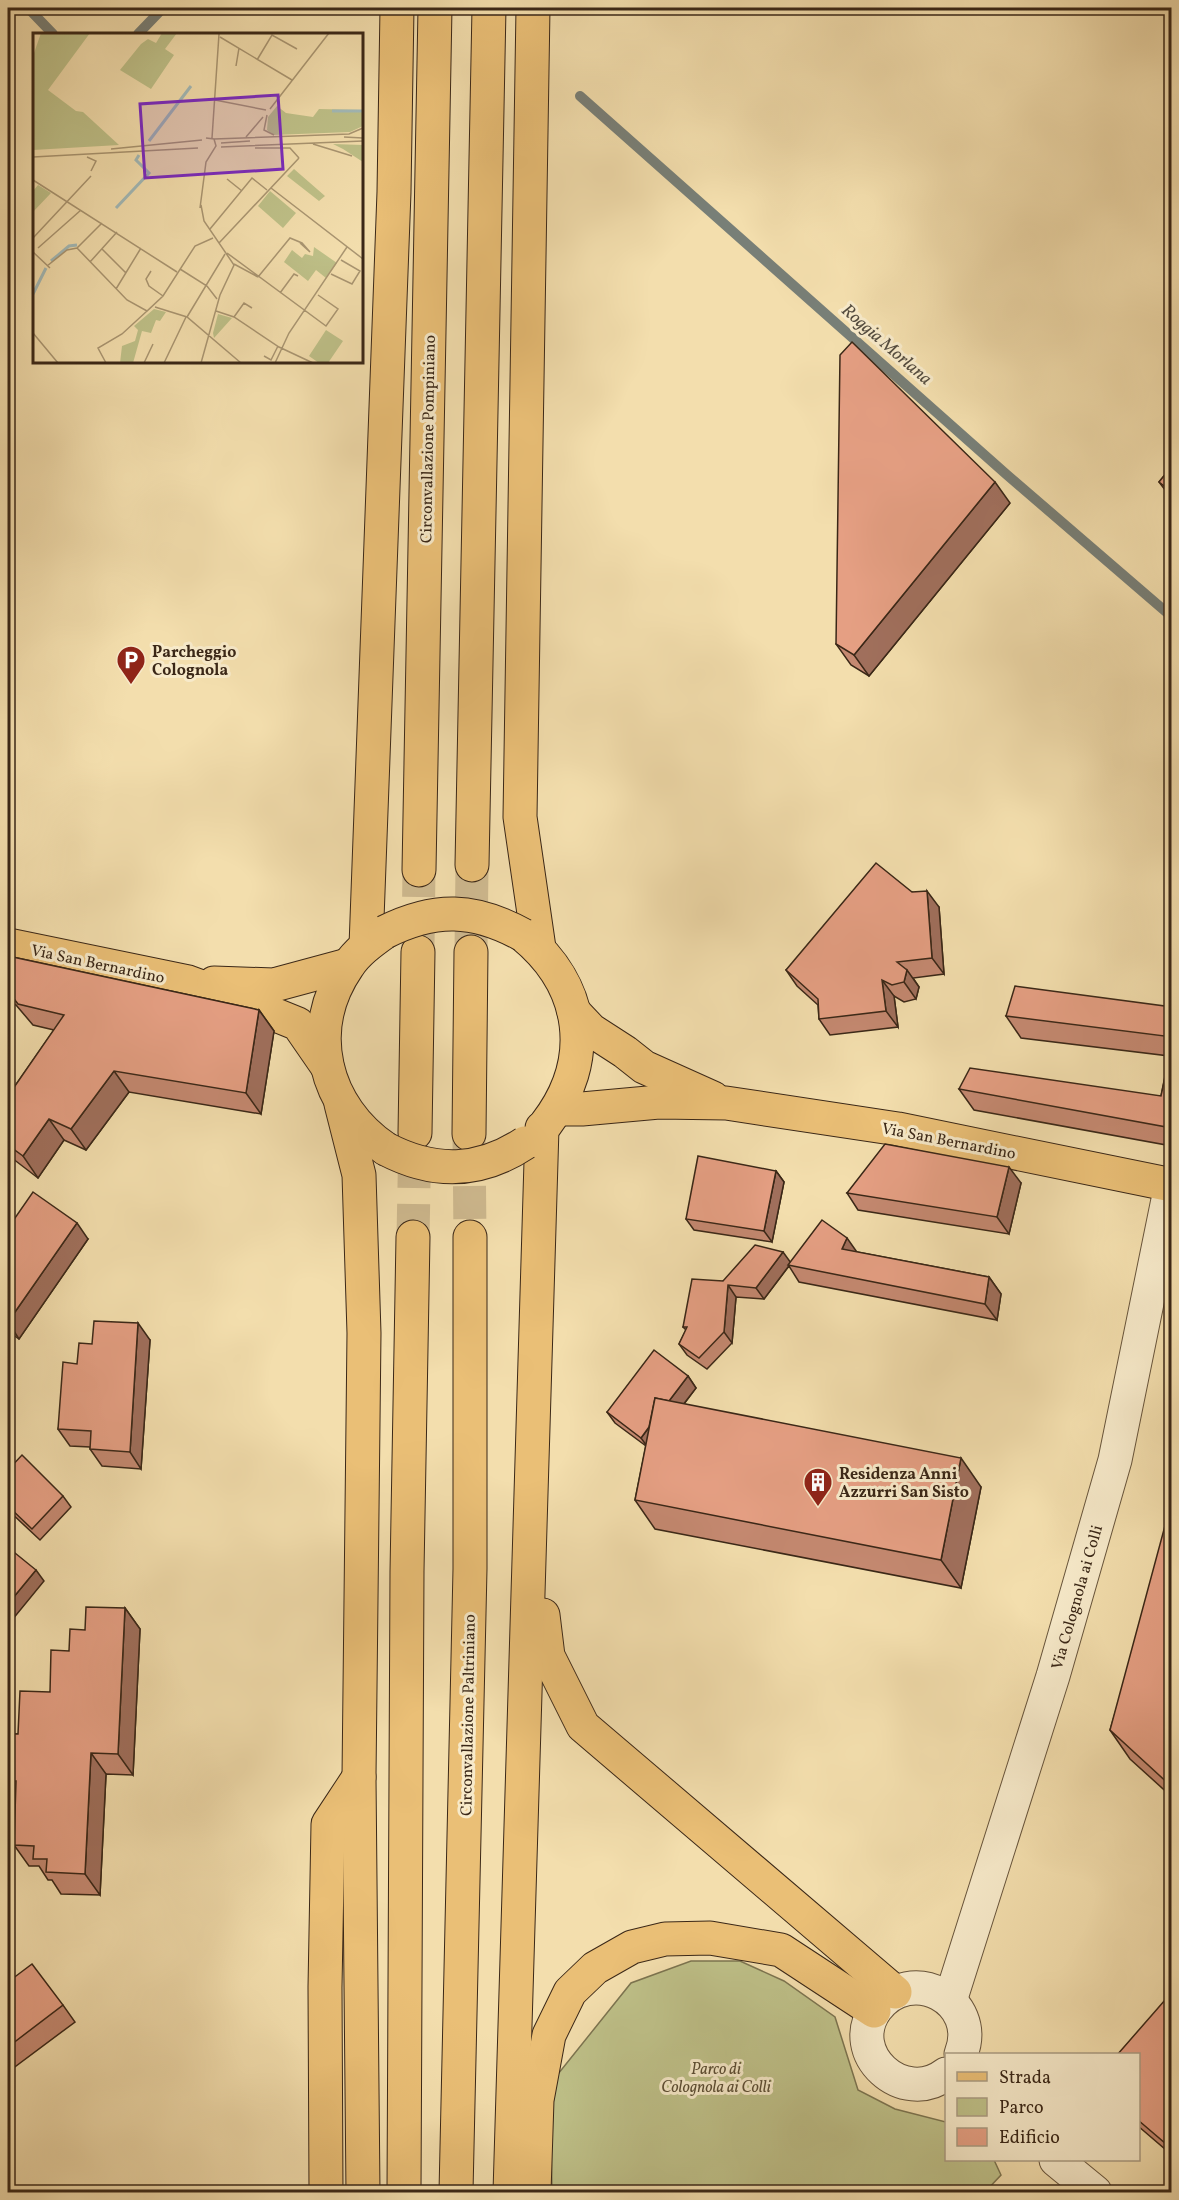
<svg xmlns="http://www.w3.org/2000/svg" width="1179" height="2200" viewBox="0 0 1179 2200" font-family="Vollkorn,serif">
  <style>
    .green { fill: #bec088; stroke: #7c7450; stroke-width: 1.5 }
    .lines { fill: none; stroke-linecap: round; stroke-linejoin: round }
    .stream { stroke: #787f77; stroke-width: 10 }
    .highway-tunnel { stroke: #ceb98f; stroke-width: 33; stroke-dasharray: 33 16; stroke-linecap: butt }
    .minor-casing { stroke: #68553c; stroke-width: 35 }
    .major-casing { stroke: #3a2717; stroke-width: 35 }
    .highway-casing { stroke: #3a2717; stroke-width: 35 }
    .minor { stroke: #f7eaca; stroke-width: 33 }
    .major { stroke: #eabf76; stroke-width: 33 }
    .highway { stroke: #eabf76; stroke-width: 33 }
    .major-bridge-casing { stroke: #3a2717; stroke-width: 35; stroke-linecap: butt }
    .major-bridge { stroke: #eabf76; stroke-width: 33 }
    .wall { fill: #c58971; stroke: #3a2717; stroke-width: 1.5 }
    .shaded-wall { fill: #a06f5c; stroke: #3a2717; stroke-width: 1.5 }
    .building { fill: #e59f83; stroke: #3a2717; stroke-width: 1.5 }
    .labels { text-anchor: middle; stroke-width: 6; stroke-linejoin: round; paint-order: stroke }
    .street-label { font-size: 16px; fill: #3a2717; stroke: #f7eaca }
    .poi-label { font-size: 16px; font-weight: bold; fill: #3a2717; stroke: #f7eaca; text-anchor: start }
    .park-label { font-size: 16px; font-style: italic; fill: #5b4d33; stroke: #f7eaca }
    .water-label { font-size: 18px; font-style: italic; fill: #544c3f; stroke: #f7eaca }
    .inset-river { fill: none; stroke: #a2b9b7; stroke-width: 3 }
    .inset-road { fill: none; stroke: #a99571; stroke-width: 1.5 }
    .view { fill: #7b2cbf; fill-opacity: 0.15; stroke: #7b2cbf; stroke-width: 3 }
    .inset-edge { fill: none; stroke: #3a2717; stroke-width: 3 }
  </style>
  <rect width="100%" height="100%" fill="#f3dead"/>
  <filter id="stains"><feTurbulence type="fractalNoise" baseFrequency=".00333" numOctaves="4"/><feColorMatrix values="0 0 0 0 .2 0 0 0 0 .09 0 0 0 0 .02 0 0 0 .5 -.17"/></filter>
  <radialGradient id="worn" r=".72"><stop offset=".6" stop-color="#630" stop-opacity="0"/><stop offset="1" stop-color="#630" stop-opacity=".3"/></radialGradient>
  <!-- green -->
  <polygon class="green" points="691,1961 740,1961 784,1981 835,2017 858,2090 895,2109 946,2122 946,2160 994,2160 1001,2175 985,2192 552,2192 550,2084 631,1983"/>
  <g class="lines">
    <!-- stream -->
    <g class="stream">
      <polyline points="28,8 53,34"/>
      <polyline points="138,34 163,8"/>
      <polyline points="580,96 1006,474 1172,617"/>
    </g>
    <!-- highway-tunnel -->
    <g class="highway-tunnel">
      <polyline points="418,946 419,870"/>
      <polyline points="471,952 472,865"/>
      <polyline points="469,1137 470,1237"/>
      <polyline points="413,1237 415,1134"/>
    </g>
    <!-- minor casing -->
    <g class="minor-casing">
      <g id="minor">
        <polyline points="950,2001 1053,1676 1115,1460 1171,1185"/>
        <path d="M946 2074C903 2107 844 2053 876 2009 911 1962 982 2001 961 2054"/>
        <polyline points="1056,2160 1095,2192"/>
      </g>
    </g>
    <!-- major casing -->
    <g class="major-casing">
      <g id="major">
        <path d="M385 932C371 942 357 952 348 966 304 1030 324 1107 386 1149"/>
        <path d="M523 935C585 986 595 1060 546 1124"/>
        <polyline points="8,945 188,982 261,1009 298,1024 327,1066"/>
        <polyline points="214,983 274,985 348,965"/>
        <polyline points="574,1012 591,1030 625,1052 644,1067 713,1098"/>
        <polyline points="558,1109 582,1109 659,1102 726,1103 898,1129 1172,1185"/>
      </g>
    </g>
    <!-- highway casing -->
    <g class="highway-casing">
      <g id="highway">
        <polyline points="533,8 520,817 539,948"/>
        <polyline points="472,865 489,8"/>
        <polyline points="419,870 435,8"/>
        <polyline points="366,946 394,192 397,8"/>
        <polyline points="341,1104 359,1175 364,1333 359,1777 363,2192"/>
        <polyline points="415,1133 418,952"/>
        <polyline points="469,1134 471,952"/>
        <polyline points="543,1615 548,1656 583,1726 895,1992"/>
        <polyline points="326,2192 325,1987 328,1824 359,1777"/>
        <polyline points="404,2192 407,1572 413,1237"/>
        <polyline points="456,2192 470,1569 470,1237"/>
        <polyline points="510,2192 542,1128"/>
        <polyline points="534,2192 537,2100 549,2035 570,1992 595,1968 632,1947 665,1939 710,1938 781,1950 874,2011"/>
      </g>
    </g>
    <!-- minor -->
    <use href="#minor" class="minor"/>
    <!-- major -->
    <use href="#major" class="major"/>
    <!-- highway -->
    <use href="#highway" class="highway"/>
    <!-- major-bridge casing -->
    <g class="major-bridge-casing">
      <g id="major-bridge">
        <path d="M385 932C435 907 474 908 523 935"/>
        <path d="M386 1149C434 1174 480 1173 525 1143"/>
      </g>
    </g>
    <!-- major-bridge -->
    <use href="#major-bridge" class="major-bridge"/>
  </g>
  <!-- wall -->
  <g class="wall">
    <polygon points="1172,466 1172,499 1159,482"/>
    <polygon points="1010,503 869,676 851,665 836,644"/>
    <polygon points="912,892 939,907 944,974 913,978 919,987 916,999 904,1002 894,996 898,1027 830,1035 819,1019 818,1005 797,986 786,970"/>
    <polygon points="8,956 259,1010 274,1031 261,1114 129,1092 86,1150 64,1140 38,1178 8,1155 8,1096 54,1030 33,1025 16,1005 8,1003"/>
    <polygon points="1172,1007 1172,1146 974,1110 959,1089 1161,1096 1169,1056 1021,1038 1006,1016"/>
    <polygon points="776,1171 784,1182 772,1242 694,1230 686,1219"/>
    <polygon points="1021,1183 1009,1234 858,1210 847,1193"/>
    <polygon points="8,1228 88,1239 19,1339 8,1331"/>
    <polygon points="857,1252 989,1277 1001,1294 997,1320 799,1282 789,1266 764,1299 736,1297 732,1343 707,1369 687,1355 679,1344 686,1330 683,1327 723,1281 790,1262"/>
    <polygon points="150,1340 141,1469 102,1466 90,1449 90,1447 70,1446 58,1429 77,1364 92,1344"/>
    <polygon points="688,1376 696,1388 684,1404 981,1487 961,1588 655,1529 635,1500 646,1446 615,1423 607,1412"/>
    <polygon points="8,1470 63,1496 71,1507 40,1540 8,1510"/>
    <polygon points="1172,1523 1172,1797 1130,1759 1110,1730"/>
    <polygon points="125,1608 140,1629 133,1775 106,1774 100,1895 61,1894 52,1880 48,1880 39,1866 29,1866 14,1845 16,1801 8,1801 8,1734 18,1734 50,1692 69,1651 85,1630"/>
    <polygon points="8,1982 63,2005 75,2022 8,2072"/>
    <polygon points="1172,1992 1172,2155 1138,2126 1138,2055"/>
  </g>
  <!-- shaded-wall -->
  <g class="shaded-wall">
    <polygon points="995,482 1010,503 869,676 854,655"/>
    <polygon points="927,891 939,907 944,974 932,958"/>
    <polygon points="907,970 919,987 916,999 904,982"/>
    <polygon points="882,980 894,996 898,1027 886,1011"/>
    <polygon points="259,1010 274,1031 261,1114 246,1093"/>
    <polygon points="114,1071 129,1092 86,1150 71,1129"/>
    <polygon points="49,1119 64,1140 38,1178 23,1156"/>
    <polygon points="1009,1167 1021,1183 1009,1234 997,1217"/>
    <polygon points="776,1171 784,1182 772,1242 764,1231"/>
    <polygon points="77,1223 88,1239 19,1339 8,1322"/>
    <polygon points="847,1238 859,1255 842,1249"/>
    <polygon points="783,1252 791,1263 764,1299 756,1288"/>
    <polygon points="989,1277 1001,1294 997,1320 985,1304"/>
    <polygon points="728,1285 736,1297 732,1343 724,1332"/>
    <polygon points="138,1323 150,1340 141,1469 130,1452"/>
    <polygon points="688,1376 696,1388 649,1449 641,1438"/>
    <polygon points="961,1458 981,1487 961,1588 941,1560"/>
    <polygon points="36,1570 44,1581 8,1625 8,1604"/>
    <polygon points="125,1608 140,1629 133,1775 118,1754"/>
    <polygon points="91,1753 106,1774 100,1895 85,1874"/>
  </g>
  <!-- building -->
  <g class="building">
    <polygon points="852,342 995,482 854,655 836,644 840,355"/>
    <polygon points="1172,466 1172,492 1159,482"/>
    <polygon points="876,863 912,892 927,891 932,958 897,962 907,970 904,982 892,985 882,980 886,1011 819,1019 818,999 786,970"/>
    <polygon points="8,956 259,1010 246,1093 114,1071 71,1129 49,1119 23,1156 8,1145 8,1096 64,1015 18,1004 8,991"/>
    <polygon points="1015,986 1172,1007 1172,1037 1006,1016"/>
    <polygon points="1172,1045 1172,1128 959,1089 970,1068 1161,1096"/>
    <polygon points="885,1144 1009,1167 997,1217 847,1193"/>
    <polygon points="698,1156 776,1171 764,1231 686,1219"/>
    <polygon points="33,1192 77,1223 8,1322 8,1228"/>
    <polygon points="822,1220 847,1238 842,1249 989,1277 985,1304 788,1265"/>
    <polygon points="755,1245 783,1252 756,1288 728,1285 724,1332 699,1358 679,1344 687,1327 683,1327 692,1279 723,1281"/>
    <polygon points="94,1321 138,1323 130,1452 90,1449 91,1431 58,1429 63,1362 77,1364 79,1343 92,1344"/>
    <polygon points="654,1350 688,1376 669,1401 655,1398 649,1427 641,1438 607,1412"/>
    <polygon points="655,1398 961,1458 941,1560 635,1500"/>
    <polygon points="22,1455 63,1496 32,1529 8,1506 8,1470"/>
    <polygon points="1166,1522 1172,1523 1172,1787 1110,1730"/>
    <polygon points="15,1553 36,1570 8,1604 8,1563"/>
    <polygon points="86,1607 125,1608 118,1754 91,1753 85,1874 46,1872 47,1859 33,1859 34,1846 14,1845 16,1781 8,1781 8,1734 18,1734 20,1691 50,1692 51,1650 69,1651 70,1629 85,1630"/>
    <polygon points="32,1964 63,2005 8,2047 8,1982"/>
    <polygon points="1172,1992 1172,2149 1138,2120 1138,2055 1117,2055"/>
    <polygon points="1005,2189 1009,2193 1002,2193"/>
  </g>
  <!-- icons -->
  <defs>
    <g id="parking-pin" transform="scale(1.5)"><path d="M0 17L-7.5 6A9.5 9.5 0 1 1 7.5 6Z" fill="#8f2418" stroke="#f7eaca"/><path d="M-3.5-5.5H1a3.5 3.5 0 0 1 0 7H-1V5.5H-3.5ZM-1-3.4V-.6H.8a1.4 1.4 0 0 0 0-2.8Z" fill="#fff"/></g>
    <g id="building-pin" transform="scale(1.5)"><path d="M0 17L-7.5 6A9.5 9.5 0 1 1 7.5 6Z" fill="#8f2418" stroke="#f7eaca"/><path d="M-4-6H4V6H1V3H-1V6H-4ZM-2.5-4.3h1.7v1.8h-1.7ZM.8-4.3h1.7v1.8H.8ZM-2.5-1h1.7V.8h-1.7ZM.8-1h1.7V.8H.8Z" fill="#fff"/></g>
  </defs>
  <g fill-rule="evenodd">
    <use href="#parking-pin" x="131" y="660"/>
    <use href="#building-pin" x="818" y="1482"/>
  </g>
  <g class="labels">
    <!-- street labels -->
    <g class="street-label">
      <text transform="translate(427 439) rotate(-89)" y="6">Circonvallazione Pompiniano</text>
      <text transform="translate(98 963) rotate(12)" y="6">Via San Bernardino</text>
      <text transform="translate(949 1140) rotate(11)" y="6">Via San Bernardino</text>
      <text transform="translate(1076 1597) rotate(-74)" y="6">Via Colognola ai Colli</text>
      <text transform="translate(467 1715) rotate(-89)" y="6">Circonvallazione Paltriniano</text>
    </g>
    <!-- poi labels -->
    <g class="poi-label">
      <text x="152" y="657">Parcheggio<tspan x="152" dy="18">Colognola</tspan></text>
      <text x="839" y="1479">Residenza Anni<tspan x="839" dy="18">Azzurri San Sisto</tspan></text>
    </g>
    <!-- park labels -->
    <g class="park-label">
      <text x="716" y="2074">Parco di<tspan x="716" dy="18">Colognola ai Colli</tspan></text>
    </g>
    <!-- water labels -->
    <g class="water-label">
      <text transform="translate(887 344) rotate(41)" y="6">Roggia Morlana</text>
    </g>
  </g>
  <!-- overview -->
  <g transform="translate(33 33)">
    <rect width="330" height="330" fill="#f3dead"/>
    <path d="M8 0H57L15 57 43 78 50 79 86 112 0 117V23ZM129 0H144L132 16 141 22 118 56 87 37 108 11 115 6 123 10ZM244 73 253 80 280 84 286 76 330 77V93L317 99 240 102 234 97 235 84ZM300 111 330 112V129L310 116ZM261 136 292 163 286 168 254 143ZM5 152 18 160 0 179V158ZM237 158 263 180 250 195 225 173ZM281 214 304 230 293 245 283 237 275 248 251 229 259 217 269 225 272 221 280 223ZM121 276 133 279 127 288 123 287 118 300 109 298 100 330H87L89 313 102 308 105 297 101 293ZM185 281 199 285 181 305 180 300ZM293 297 310 308 295 330H286L276 323Z" fill="#bec088"/>
    <path class="inset-river" d="M299 78H330M116 108 158 53M83 175 116 140 103 127 106 122M18 228 36 213 44 212M0 261 13 235"/>
    <path class="inset-road" d="M187 4 259 47M224 27 239 2 264 16M203 33 206 15M182 67 233 77M237 76 296 0M234 82 231 97 241 102M213 104 230 84M311 104 330 105M179 105 186 1M181 106 316 101 330 95M188 110 217 108M280 111 319 123M188 114 330 108M222 115H257L266 125M78 116 169 107M0 124 165 115M54 124 63 128 58 138M194 146 209 158M0 147 144 239M238 155 330 226M167 175 173 129 183 113 181 106 173 105M177 196 219 145 234 157M0 205 58 143M186 210 266 125M5 215 48 177M44 215 94 267 114 278 130 263 162 213 180 205M69 216 93 240M0 219 17 235M194 220 293 293 305 276 285 262M57 229 84 199M201 231 225 244M14 233 34 217 44 215 69 190M147 236 174 253 184 266M118 238 113 246 116 253 130 263M298 241 319 251 327 238 308 227M225 244 257 205 269 210 277 219 267 210M83 256 108 215M247 260 261 241 265 243M122 274 154 284 208 330M183 278 201 284 246 314 280 330M154 284 192 221M201 284 211 270 219 275M0 300 25 330M231 323 238 327 245 313M73 330 65 315 89 301 114 278M111 330 120 311M131 330 153 284M168 330 187 262 201 232 171 188 168 172M242 330 256 300 314 214"/>
    <path class="view" d="M245 62 250 136 112 145 107 71Z"/>
    <rect width="330" height="330" class="inset-edge"/>
  </g>
  <!-- margin -->
  <rect width="1179" height="2200" fill="none" stroke="#f3dead" stroke-width="30"/>
  <rect x="9" y="9" width="1161" height="2182" fill="none" stroke="#3a2717" stroke-width="3"/>
  <rect x="15" y="15" width="1149" height="2170" fill="none" stroke="#3a2717" stroke-width="1.5"/>
  <!-- legend -->
  <rect x="945" y="2053" width="195" height="108" fill="#f7eaca" stroke="#ab9c82" stroke-width="1.5"/>
  <rect x="957" y="2072" width="30" height="9" fill="#eabf76" stroke="#ab9c82" stroke-width="1.5"/>
  <text x="999" y="2083" font-size="18" fill="#3a2717">Strada</text>
  <rect x="957" y="2098" width="30" height="18" fill="#bec088" stroke="#ab9c82" stroke-width="1.5"/>
  <text x="999" y="2113" font-size="18" fill="#3a2717">Parco</text>
  <rect x="957" y="2128" width="30" height="18" fill="#e59f83" stroke="#ab9c82" stroke-width="1.5"/>
  <text x="999" y="2143" font-size="18" fill="#3a2717">Edificio</text>
  <rect width="100%" height="100%" filter="url(#stains)"/>
  <rect width="100%" height="100%" fill="url(#worn)"/>
</svg>
